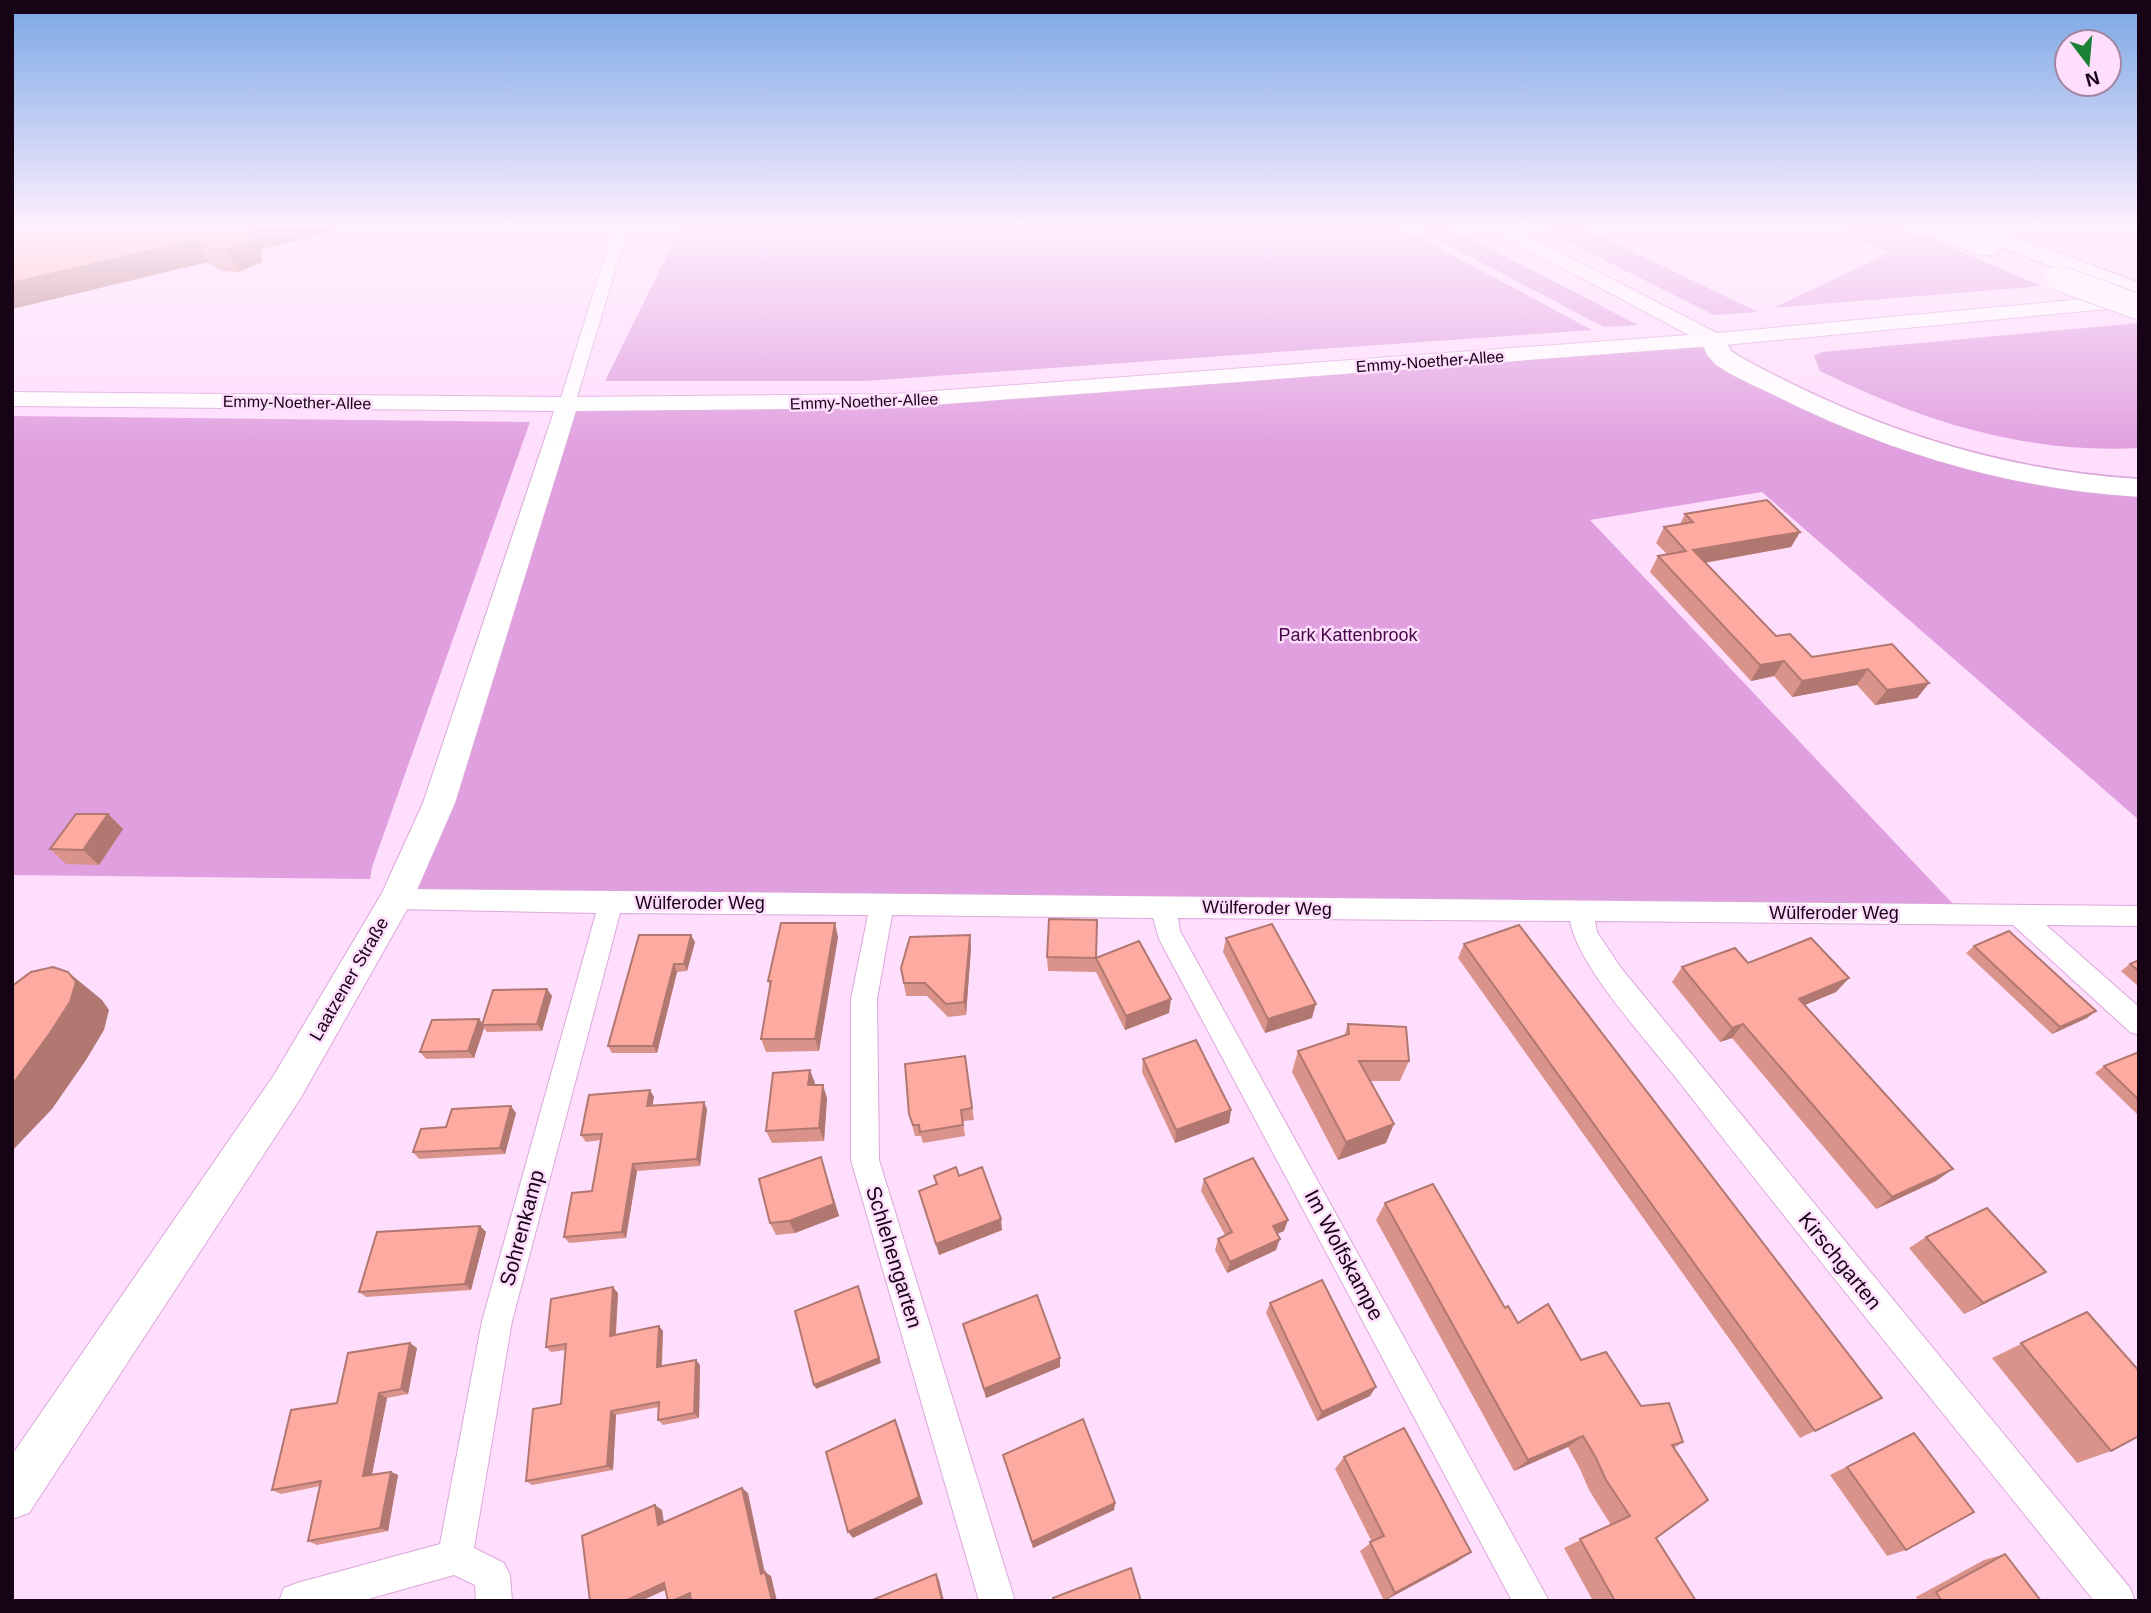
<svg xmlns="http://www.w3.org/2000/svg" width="2151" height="1613" viewBox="0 0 2151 1613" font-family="Arial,sans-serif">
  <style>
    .green { fill: #e09fdf }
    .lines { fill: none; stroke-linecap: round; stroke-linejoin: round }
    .street-casing { stroke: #dca7db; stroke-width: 2 }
    .secondary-casing { stroke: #dca7db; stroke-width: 2 }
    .highway-casing { stroke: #dca7db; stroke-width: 3 }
    .street { fill: #fff; fill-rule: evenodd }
    .secondary { fill: #fff; fill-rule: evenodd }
    .highway { fill: #fff; fill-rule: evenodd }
    .highway-bridge-casing { stroke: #dca7db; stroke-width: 27; stroke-linecap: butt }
    .highway-bridge { stroke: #fff; stroke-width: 25 }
    .wall { fill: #da938a }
    .shaded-wall { fill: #b17871 }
    .building { fill: #fdaba1; stroke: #b17871; stroke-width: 2 }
    .labels { text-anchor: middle; stroke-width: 5; stroke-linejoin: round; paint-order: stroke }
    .far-street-label { font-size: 16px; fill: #160416; stroke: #ffddfd }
    .park-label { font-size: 18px; fill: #460648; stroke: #ffddfd }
    .street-label { font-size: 18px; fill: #160416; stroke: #ffddfd }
    .near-street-label { font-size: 21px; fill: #160416; stroke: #ffddfd }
  </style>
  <rect width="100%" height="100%" fill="#ffddfd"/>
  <!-- green -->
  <g class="green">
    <polygon points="681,227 1400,227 1592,330 865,381 605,381"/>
    <polygon points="1414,227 1449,227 1638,325 1604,327"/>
    <polygon points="1538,227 1581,227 1758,312 1714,315"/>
    <polygon points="1832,227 1902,227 2042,286 1773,308 1889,253"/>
    <path d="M2139 323V448C2025 454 1921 421 1820 371L1814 356 1822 352Z"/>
    <polygon points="1714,340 1720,355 1890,439 2139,488 2139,820 1762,492 1590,520 1954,905 396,899 567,404 796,404"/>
    <polygon points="12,416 530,422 372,867 370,879 12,875"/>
  </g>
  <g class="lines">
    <!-- street casing -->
    <g class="street-casing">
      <g id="street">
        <polygon points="614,227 628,227 575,404 567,409 561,407 559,404"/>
        <path d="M396 889 2139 906V926L2046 925 2139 1007V1035L2130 1032 2013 925 1595 921 1597 932 1621 968 2130 1588 2135 1601H2094C1956 1428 1815 1258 1680 1083 1650 1044 1578 967 1570 921L1178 918 1180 931 1549 1601H1512L1159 939 1153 918 892 915 877 999 879 1160 1015 1601H979L851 1160V999L868 915 620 913 512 1321 474 1548 504 1563 510 1575 512 1601H476L475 1585 454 1575 361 1601H279L284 1588 297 1583 440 1544 482 1321 596 913 396 909 387 906 384 899 387 892Z"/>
      </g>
    </g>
    <!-- secondary casing -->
    <g class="secondary-casing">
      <polygon id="secondary" points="1486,227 1510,227 1717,333 2138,294 2139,306 1714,346 893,408 576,411 455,803 413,899 300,1099 29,1513 12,1519 12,1455 274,1075 382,893 423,803 554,411 12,406 12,392 567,397 893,394 1689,335"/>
    </g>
    <!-- highway casing -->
    <g class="highway-casing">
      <g id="highway">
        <polygon points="1920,227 1989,227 2139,283 2139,299 1997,246 2000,250 1996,255 1980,255 1923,232"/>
        <path d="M1714 332 1723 335 1731 351 1742 358C1868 427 1995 470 2139 479V497C2012 489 1896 455 1782 399 1760 388 1737 379 1716 365L1707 355 1701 340 1705 335Z"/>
      </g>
    </g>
    <!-- street -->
    <use href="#street" class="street"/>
    <!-- secondary -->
    <use href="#secondary" class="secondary"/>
    <!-- highway -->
    <use href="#highway" class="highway"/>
    <!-- highway-bridge casing -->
    <g class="highway-bridge-casing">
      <polyline id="highway-bridge" points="2059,278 2139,307"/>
    </g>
    <!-- highway-bridge -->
    <use href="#highway-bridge" class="highway-bridge"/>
  </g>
  <!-- wall -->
  <g class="wall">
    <polygon points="12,227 351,227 261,249 262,262 239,272 221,271 208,262 12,309"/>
    <polygon points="1685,514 1800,532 1791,547 1705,563 1776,636 1812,657 1929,683 1917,698 1875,705 1857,685 1792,697 1774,676 1751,681 1650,572 1658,556 1667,554 1656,543 1664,527 1680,524"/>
    <polygon points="108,814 123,829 99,865 66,864 50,849"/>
    <polygon points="639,935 695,942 687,971 677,972 657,1053 612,1053 608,1046"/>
    <polygon points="970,935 971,948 966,1015 948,1017 927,996 906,996 901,968"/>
    <polygon points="838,937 819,1051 766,1052 761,1039 770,986 768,981"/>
    <polygon points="1226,938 1312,1018 1265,1033 1223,952"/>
    <polygon points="1464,944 1882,1398 1800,1438 1458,958"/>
    <polygon points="1974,946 2087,1018 2052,1034 1966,953"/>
    <polygon points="1047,957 1096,958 1169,1013 1125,1030 1096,972 1048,971"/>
    <polygon points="2139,960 2139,987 2121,971 2130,964"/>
    <polygon points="1748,963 1849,978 1836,992 1804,1005 1936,1181 1876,1209 1732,1038 1720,1042 1672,982 1682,967"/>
    <polygon points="547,989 552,996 542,1031 487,1032 484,1028 474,1058 426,1059 420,1052 479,1019 482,1023"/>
    <polygon points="1348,1024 1409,1061 1400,1081 1370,1081 1386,1143 1338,1160 1292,1072 1298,1051 1344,1036"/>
    <polygon points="2139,1052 2139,1116 2095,1073 2104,1066"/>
    <polygon points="965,1056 974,1120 963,1121 965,1136 923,1143 921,1136 915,1136 909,1114"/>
    <polygon points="1143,1059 1231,1110 1229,1123 1175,1143 1142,1072"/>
    <polygon points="815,1083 814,1085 827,1098 824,1141 772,1143 766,1131"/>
    <polygon points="654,1097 652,1106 707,1109 700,1166 637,1171 626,1238 569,1243 564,1237 592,1191 601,1140 586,1142 581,1135"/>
    <polygon points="516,1113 505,1154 419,1159 413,1152 446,1127"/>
    <polygon points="821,1157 825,1170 839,1216 795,1233 776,1235 770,1223"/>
    <polygon points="934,1176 959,1176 1002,1230 939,1255 919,1191 936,1185"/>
    <polygon points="1204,1179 1284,1231 1277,1234 1276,1250 1227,1273 1215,1250 1218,1239 1225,1235 1201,1191"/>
    <polygon points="1385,1203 1505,1308 1518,1323 1581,1360 1641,1406 1683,1442 1674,1448 1656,1538 1696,1601 1593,1601 1564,1548 1611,1525 1589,1490 1580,1469 1568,1447 1514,1471 1376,1220"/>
    <polygon points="480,1226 486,1232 471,1290 366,1297 359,1292"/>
    <polygon points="1926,1237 2046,1272 1964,1314 1909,1248"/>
    <polygon points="618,1293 616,1335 663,1331 662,1366 700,1365 699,1418 663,1425 658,1420 659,1407 616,1415 613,1470 532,1485 526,1481 561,1404 566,1350 551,1352 546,1347"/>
    <polygon points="1270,1303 1370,1396 1317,1421 1266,1313"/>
    <polygon points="2087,1312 2111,1451 2077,1463 1992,1358"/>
    <polygon points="963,1324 1060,1358 1060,1367 986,1398"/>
    <polygon points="417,1348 408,1394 387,1398 372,1474 391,1472 398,1475 388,1531 317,1545 308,1541 320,1486 281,1494 272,1490 337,1403"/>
    <polygon points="1914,1433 1906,1550 1887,1556 1830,1475"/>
    <polygon points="1003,1455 1115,1503 1114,1510 1033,1548"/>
    <polygon points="1344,1457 1458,1561 1384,1601 1360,1551 1372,1542 1335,1469"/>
    <polygon points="2005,1554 2041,1601 1918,1601 1916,1597 1984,1560"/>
  </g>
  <!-- shaded-wall -->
  <g class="shaded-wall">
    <polygon points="250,227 351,227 261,249 262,262 239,272 227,250"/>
    <polygon points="196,240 208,262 12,309 12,283"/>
    <polygon points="1800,532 1791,547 1685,566 1693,550"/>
    <polygon points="1784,661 1774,676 1751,681 1760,665"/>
    <polygon points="1868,669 1857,685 1792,697 1802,681"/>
    <polygon points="1929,683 1917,698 1875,705 1887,690"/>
    <polygon points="108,814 123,829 99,865 83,850"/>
    <polygon points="835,923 838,937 819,1051 815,1039"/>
    <polygon points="691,935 695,942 687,971 684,964"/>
    <polygon points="970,935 971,948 966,1015 964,1002"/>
    <polygon points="674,964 677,972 657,1053 653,1046"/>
    <polygon points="68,972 102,1000 109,1010 104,1030 86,1060 52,1109 12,1151 12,1085"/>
    <polygon points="1849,978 1836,992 1786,1013 1799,999"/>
    <polygon points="547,989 552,996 542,1031 537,1024"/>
    <polygon points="1171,999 1169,1013 1125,1030 1126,1016"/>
    <polygon points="1316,1004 1312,1018 1265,1033 1268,1019"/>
    <polygon points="2096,1011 2087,1018 2052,1034 2060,1027"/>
    <polygon points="479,1019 484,1025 482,1025 484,1028 474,1058 468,1051"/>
    <polygon points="1743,1024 1732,1038 1720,1042 1732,1028"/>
    <polygon points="810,1070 815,1083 813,1098 808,1085"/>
    <polygon points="823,1085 827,1098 824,1141 819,1128"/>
    <polygon points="650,1090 654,1097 651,1112 647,1106"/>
    <polygon points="704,1102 707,1109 700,1166 697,1159"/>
    <polygon points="511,1106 516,1113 505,1154 500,1148"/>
    <polygon points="1231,1110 1229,1123 1175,1143 1176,1130"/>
    <polygon points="1394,1124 1386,1143 1338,1160 1346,1142"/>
    <polygon points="821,1157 825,1170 839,1216 795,1233 789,1221"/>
    <polygon points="633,1164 637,1171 626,1238 622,1232"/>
    <polygon points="1953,1169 1936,1181 1876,1209 1892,1197"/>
    <polygon points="1001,1219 1002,1230 939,1255 936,1244"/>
    <polygon points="1288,1220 1284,1231 1269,1237 1273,1226"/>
    <polygon points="480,1226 486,1232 471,1290 465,1284"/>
    <polygon points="1280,1239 1276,1250 1227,1273 1230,1262"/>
    <polygon points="2046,1272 2026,1283 1964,1314 1983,1303"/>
    <polygon points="858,1286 881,1363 816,1389 814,1385"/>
    <polygon points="613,1287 618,1293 615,1341 610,1336"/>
    <polygon points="659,1326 663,1331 661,1372 657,1367"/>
    <polygon points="410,1343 417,1348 408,1394 401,1389"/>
    <polygon points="1060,1358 1060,1367 986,1398 984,1389"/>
    <polygon points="696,1360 700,1365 699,1418 694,1413"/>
    <polygon points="1376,1387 1370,1396 1317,1421 1322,1412"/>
    <polygon points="379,1393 387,1398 371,1479 363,1476"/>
    <polygon points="611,1411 616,1415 613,1470 607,1466"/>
    <polygon points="895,1420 899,1429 923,1504 853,1538 848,1532"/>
    <polygon points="1583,1436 1568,1447 1514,1471 1528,1460"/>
    <polygon points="391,1472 398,1475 388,1531 380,1528"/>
    <polygon points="742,1488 748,1493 766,1578 761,1574"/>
    <polygon points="1115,1503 1114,1510 1033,1548 1032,1542"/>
    <polygon points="655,1505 662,1510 665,1529 658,1525"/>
    <polygon points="1471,1552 1458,1561 1384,1601 1395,1593"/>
    <polygon points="765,1572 771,1576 777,1601 772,1601"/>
    <polygon points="936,1574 939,1580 944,1601 942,1601"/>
    <polygon points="664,1583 672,1587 641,1601 625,1601"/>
    <polygon points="690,1593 696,1597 687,1601 672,1601"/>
  </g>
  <!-- building -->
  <g class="building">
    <polygon points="12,227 250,227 251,240 227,250 209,249 196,240 12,283"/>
    <polygon points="1767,500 1800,532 1693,550 1776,636 1790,634 1812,657 1892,644 1929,683 1887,690 1868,669 1802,681 1784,661 1760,665 1658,556 1686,551 1664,527 1693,522 1685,514"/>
    <polygon points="76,814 108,814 83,850 50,849"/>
    <polygon points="1049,919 1097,920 1096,958 1047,957"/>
    <polygon points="781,923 835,923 815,1039 761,1039 771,981 768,981"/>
    <polygon points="1272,924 1316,1004 1268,1019 1226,938"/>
    <polygon points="1519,925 1882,1398 1815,1431 1464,944"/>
    <polygon points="2009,931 2096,1011 2060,1027 1974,946"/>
    <polygon points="639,935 691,935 684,964 674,964 653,1046 608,1046"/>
    <polygon points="970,935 964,1002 946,1004 925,983 904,983 901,968 910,937"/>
    <polygon points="1811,938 1849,978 1799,999 1953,1169 1892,1197 1743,1024 1732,1028 1682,967 1735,948 1748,963"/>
    <polygon points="1139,941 1171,999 1126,1016 1096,958"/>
    <polygon points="2139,960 2139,971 2130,964"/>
    <polygon points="53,967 68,972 76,982 70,1002 50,1033 12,1085 12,986 31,972"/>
    <polygon points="547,989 537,1024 482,1025 493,990"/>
    <polygon points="479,1019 468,1051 420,1052 432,1020"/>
    <polygon points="1348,1024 1406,1027 1409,1061 1359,1061 1394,1124 1346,1142 1298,1051 1349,1034"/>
    <polygon points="1196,1040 1231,1110 1176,1130 1143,1059"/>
    <polygon points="2139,1052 2139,1100 2104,1066"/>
    <polygon points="965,1056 972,1108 961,1110 963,1125 920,1132 919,1125 913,1125 909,1114 905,1064"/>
    <polygon points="810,1070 808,1085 823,1085 819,1128 766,1131 773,1073"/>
    <polygon points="650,1090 647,1106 704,1102 697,1159 633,1164 622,1232 564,1237 572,1193 592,1191 602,1134 581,1135 589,1095"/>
    <polygon points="511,1106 500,1148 413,1152 421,1129 446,1127 452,1109"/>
    <polygon points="821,1157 834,1204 789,1221 770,1223 759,1179"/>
    <polygon points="1253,1158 1288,1220 1273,1226 1280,1239 1230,1262 1218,1239 1232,1232 1204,1179"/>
    <polygon points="956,1167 959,1176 982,1167 1001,1219 936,1244 919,1191 937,1184 934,1176"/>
    <polygon points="1433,1184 1505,1308 1508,1306 1518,1323 1548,1304 1581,1360 1606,1352 1641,1406 1669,1403 1683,1442 1672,1445 1708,1500 1656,1538 1696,1601 1615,1601 1580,1539 1630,1516 1606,1480 1596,1458 1583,1436 1528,1460 1385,1203"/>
    <polygon points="1987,1208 2046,1272 1983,1303 1926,1237"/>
    <polygon points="480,1226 465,1284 359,1292 377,1232"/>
    <polygon points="1322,1280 1376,1387 1322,1412 1270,1303"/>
    <polygon points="858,1286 879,1358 814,1385 795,1311"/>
    <polygon points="613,1287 610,1336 659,1326 657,1367 696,1360 694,1413 658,1420 659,1402 611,1411 607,1466 526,1481 533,1409 561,1404 566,1344 546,1347 551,1299"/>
    <polygon points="1037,1295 1060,1358 984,1389 963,1324"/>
    <polygon points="2087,1312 2139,1371 2139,1436 2111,1451 2021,1343"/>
    <polygon points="410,1343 401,1389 379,1393 363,1476 391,1472 380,1528 308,1541 321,1481 272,1490 291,1410 337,1403 348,1353"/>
    <polygon points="1083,1419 1115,1503 1032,1542 1003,1455"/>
    <polygon points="895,1420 919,1497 848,1532 826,1452"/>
    <polygon points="1404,1428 1471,1552 1395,1593 1370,1542 1384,1536 1344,1457"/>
    <polygon points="1914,1433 1974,1512 1906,1550 1847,1467"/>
    <polygon points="742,1488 761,1574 765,1572 772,1601 691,1601 690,1593 672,1601 668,1601 664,1583 625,1601 590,1601 582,1536 655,1505 658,1525"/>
    <polygon points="2005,1554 2041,1601 1942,1601 1936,1592"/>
    <polygon points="1131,1568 1141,1601 1053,1601 1053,1598"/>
    <polygon points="936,1574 942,1601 870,1601"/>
  </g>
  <!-- sky -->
  <linearGradient id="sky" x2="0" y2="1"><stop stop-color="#79a6e5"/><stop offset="0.5" stop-color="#fff0fe"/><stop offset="1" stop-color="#fff0fe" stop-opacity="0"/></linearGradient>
  <rect width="2151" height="453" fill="url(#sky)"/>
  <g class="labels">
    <!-- far-street labels -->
    <g class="far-street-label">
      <text transform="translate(1430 361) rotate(-4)" y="6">Emmy-Noether-Allee</text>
      <text transform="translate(864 401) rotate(-2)" y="6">Emmy-Noether-Allee</text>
      <text transform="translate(297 402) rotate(1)" y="6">Emmy-Noether-Allee</text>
    </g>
    <!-- park labels -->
    <g class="park-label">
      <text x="1348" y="641">Park Kattenbrook</text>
    </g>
    <!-- street labels -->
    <g class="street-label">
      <text x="700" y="909">Wülferoder Weg</text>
      <text transform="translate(1267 908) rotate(1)" y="6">Wülferoder Weg</text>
      <text x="1834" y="919">Wülferoder Weg</text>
      <text transform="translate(349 979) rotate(-60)" y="6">Laatzener Straße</text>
    </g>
    <!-- near-street labels -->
    <g class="near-street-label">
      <text transform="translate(522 1228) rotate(-75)" y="7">Sohrenkamp</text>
      <text transform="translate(1344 1255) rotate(62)" y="7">Im Wolfskampe</text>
      <text transform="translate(894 1257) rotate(73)" y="7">Schlehengarten</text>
      <text transform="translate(1840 1261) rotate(51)" y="7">Kirschgarten</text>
    </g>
  </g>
  <!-- border -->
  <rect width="2151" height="1613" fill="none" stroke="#160416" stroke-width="28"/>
  <!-- north arrow -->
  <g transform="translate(2088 63) rotate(164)"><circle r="33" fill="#ffddfd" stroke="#a286a1" stroke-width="2"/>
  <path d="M0-5L12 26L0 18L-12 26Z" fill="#1c8135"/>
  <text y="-10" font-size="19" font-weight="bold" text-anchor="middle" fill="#160416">N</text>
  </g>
</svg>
